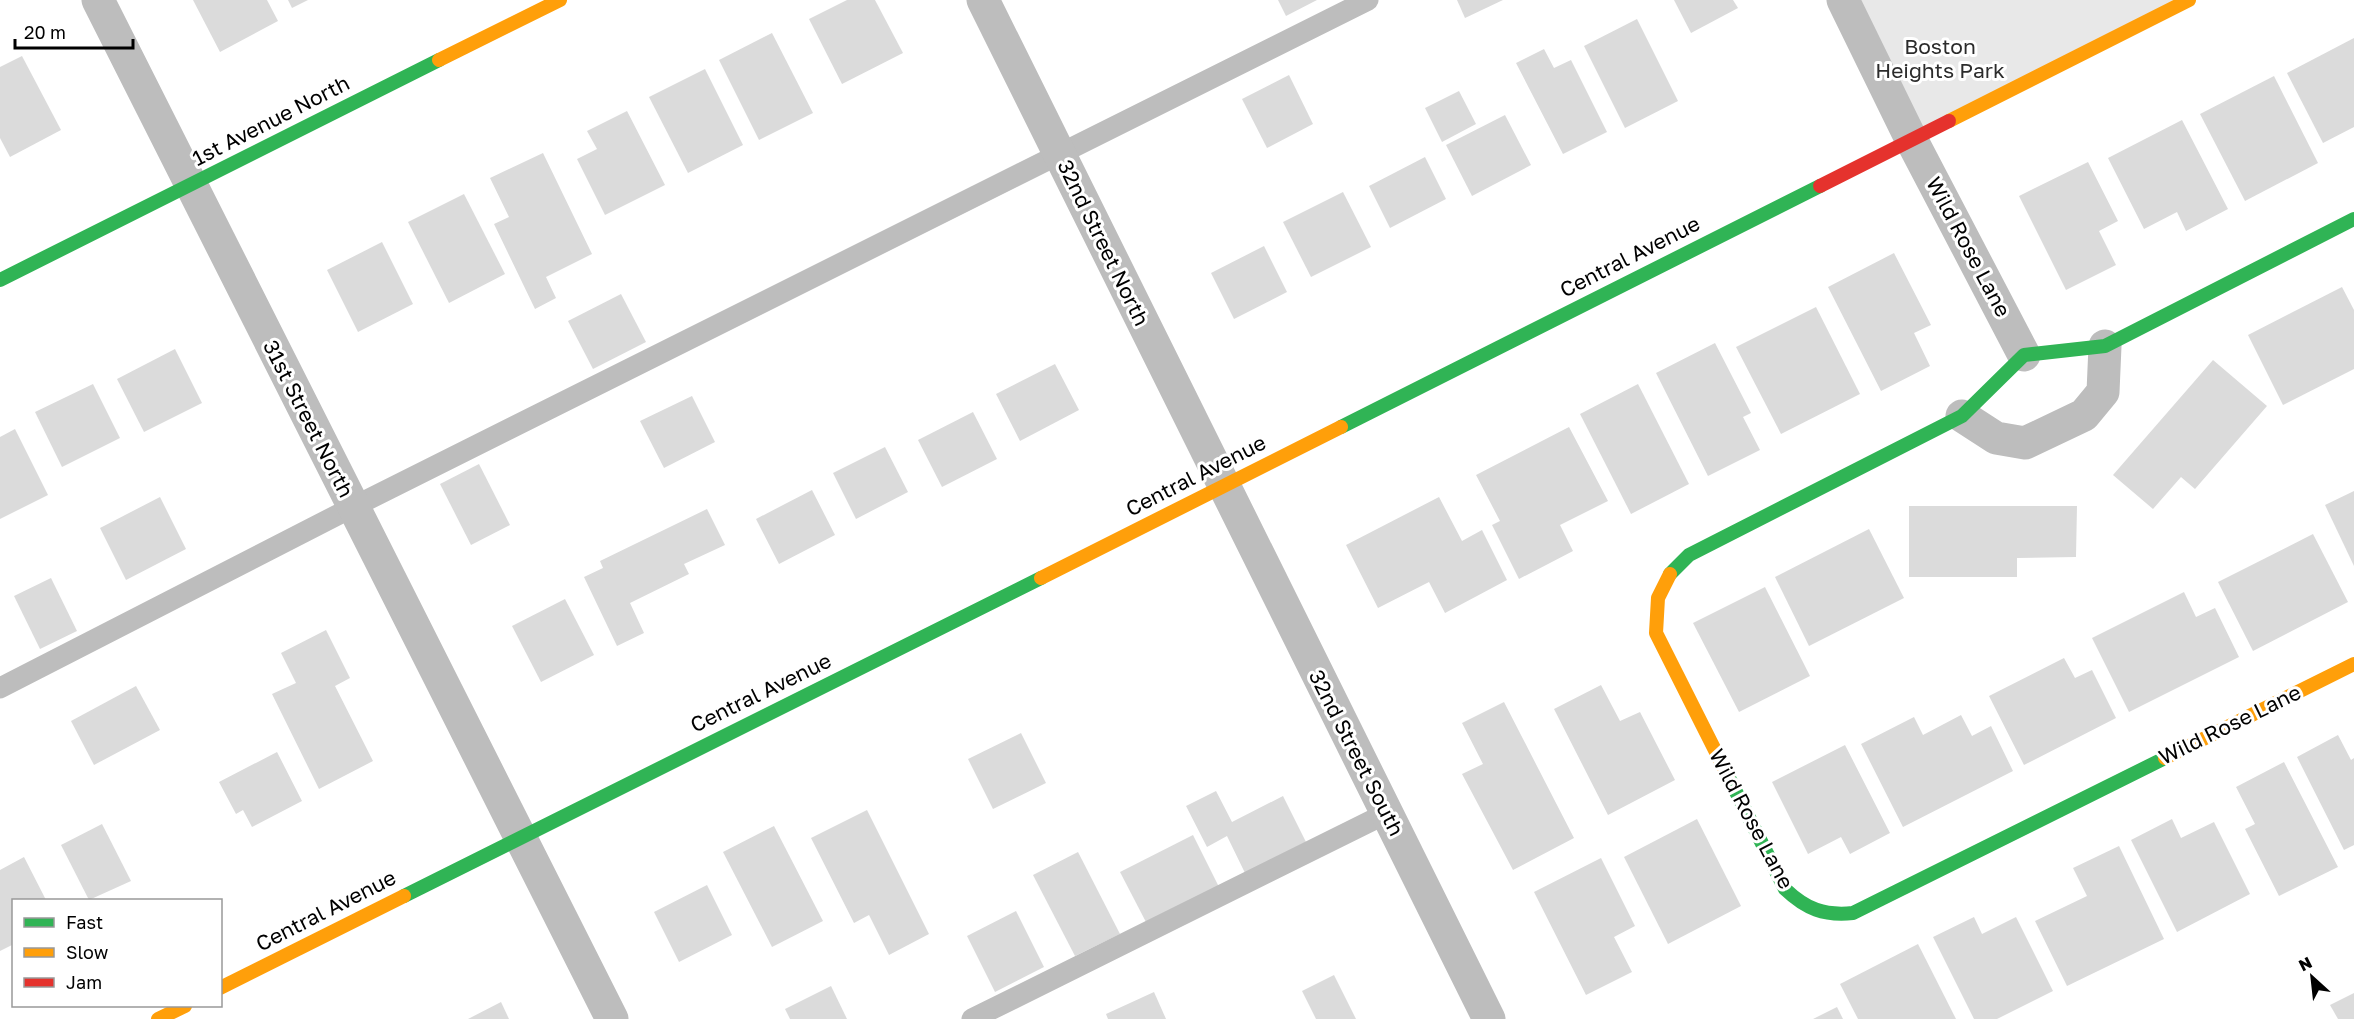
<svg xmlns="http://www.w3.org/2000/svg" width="2354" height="1019" viewBox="0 0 2354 1019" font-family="'Golos Text',sans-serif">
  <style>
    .green { fill: #e8e8e8 }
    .building { fill: #dbdbdb }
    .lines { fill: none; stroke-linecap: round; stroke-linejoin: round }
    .lane { stroke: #bdbdbd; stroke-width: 21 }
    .street { stroke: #bdbdbd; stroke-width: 33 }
    .fast { stroke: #30b455; stroke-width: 14 }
    .slow { stroke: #ff9f0a; stroke-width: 14 }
    .jam { stroke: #e5322d; stroke-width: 14 }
    .labels { text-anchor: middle; stroke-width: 6; stroke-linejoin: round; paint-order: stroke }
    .park-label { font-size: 21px; fill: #2c2c2c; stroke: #fff }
    .street-label { font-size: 21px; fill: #000; stroke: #fff }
  </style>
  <rect width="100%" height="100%" fill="#fff"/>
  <!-- green -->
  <polygon class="green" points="1843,0 2189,0 1911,139"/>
  <!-- building -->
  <g class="building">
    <polygon points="193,0 267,0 278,21 220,52"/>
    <polygon points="288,0 308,0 292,8"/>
    <polygon points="847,0 875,0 903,53 842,84 809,19"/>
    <polygon points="1278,0 1317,0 1286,16"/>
    <polygon points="1457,0 1503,0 1465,18"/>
    <polygon points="1674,0 1733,0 1738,8 1691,33"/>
    <polygon points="1637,19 1678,101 1625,128 1584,46"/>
    <polygon points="772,33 813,113 759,140 719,60"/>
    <polygon points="2354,38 2354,127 2323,143 2287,73"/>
    <polygon points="1544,49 1554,68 1571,60 1607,132 1563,154 1516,63"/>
    <polygon points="22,56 61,130 10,157 0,138 0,67"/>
    <polygon points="705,69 743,145 688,173 649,97"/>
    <polygon points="1289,75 1313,124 1267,148 1242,99"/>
    <polygon points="2274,76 2318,163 2245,201 2200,114"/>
    <polygon points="1459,91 1476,124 1442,142 1425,108"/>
    <polygon points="627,111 665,185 605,215 577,159 597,149 587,131"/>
    <polygon points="1505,115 1531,165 1472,196 1446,145"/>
    <polygon points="2182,120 2228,209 2186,231 2177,212 2144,229 2108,158"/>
    <polygon points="543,153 592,254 546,277 556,298 535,309 494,224 509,217 490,178"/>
    <polygon points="1425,157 1446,199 1390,228 1369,186"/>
    <polygon points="2088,162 2118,221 2099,231 2116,265 2066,290 2019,196"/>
    <polygon points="1343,192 1371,247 1311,277 1283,222"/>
    <polygon points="464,194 505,274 449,303 408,222"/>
    <polygon points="382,242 413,304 358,332 327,270"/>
    <polygon points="1264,246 1287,292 1234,319 1211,273"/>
    <polygon points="1894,253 1931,325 1914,333 1930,366 1881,391 1828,287"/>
    <polygon points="2342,287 2354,310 2354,369 2283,405 2248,335"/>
    <polygon points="621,294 646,342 593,369 568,321"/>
    <polygon points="1816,307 1860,394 1781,434 1736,347"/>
    <polygon points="1715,343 1751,413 1743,417 1760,450 1708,476 1656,373"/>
    <polygon points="175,349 202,403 144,432 117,379"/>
    <polygon points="2213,360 2267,406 2195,489 2181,477 2153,509 2113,475"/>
    <polygon points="1055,364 1079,410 1020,441 996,394"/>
    <polygon points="93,384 120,438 62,467 35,412"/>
    <polygon points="1638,384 1689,484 1631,514 1580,414"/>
    <polygon points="692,396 715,442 664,468 640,421"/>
    <polygon points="973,412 997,459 942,487 918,440"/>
    <polygon points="1569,427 1608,501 1560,525 1573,551 1519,579 1492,525 1500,521 1476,475"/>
    <polygon points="15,429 48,495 0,519 0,437"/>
    <polygon points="885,447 908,492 856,519 833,473"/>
    <polygon points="479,464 510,525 471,545 440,484"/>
    <polygon points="812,490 835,535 779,564 756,519"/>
    <polygon points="2354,491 2354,566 2325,505"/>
    <polygon points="160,497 186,549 126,580 100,528"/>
    <polygon points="1439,497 1462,541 1482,530 1507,580 1445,613 1429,582 1378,608 1346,545"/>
    <polygon points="1909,506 2077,506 2076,557 2017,558 2017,577 1909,577"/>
    <polygon points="707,509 725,545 684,564 689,574 630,603 644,633 617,646 584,577 603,568 600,561"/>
    <polygon points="1869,529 1904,598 1809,646 1775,577"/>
    <polygon points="2313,534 2348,602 2253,651 2218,582"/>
    <polygon points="51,578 77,631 40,649 14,596"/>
    <polygon points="1765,587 1810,676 1739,712 1693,623"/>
    <polygon points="2184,592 2196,617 2215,608 2239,657 2129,712 2092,638"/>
    <polygon points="565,599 594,655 541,682 512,626"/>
    <polygon points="326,630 350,678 335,686 373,761 319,789 272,694 296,683 281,653"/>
    <polygon points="2064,658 2075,678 2092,670 2116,718 2024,765 1989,696"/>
    <polygon points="1601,685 1620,721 1640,712 1675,780 1608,815 1554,709"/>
    <polygon points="136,686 160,730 94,765 71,721"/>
    <polygon points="1504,702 1574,838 1513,870 1462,774 1483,764 1462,723"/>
    <polygon points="1961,715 1972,736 1991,726 2013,771 1903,827 1861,744 1914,717 1923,735"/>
    <polygon points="1021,733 1046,783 993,809 968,759"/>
    <polygon points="2338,735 2351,760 2354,758 2354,845 2344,850 2297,757"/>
    <polygon points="1845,745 1890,833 1850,854 1841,837 1808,854 1772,782"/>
    <polygon points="277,752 302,801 252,827 243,810 236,814 219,782"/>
    <polygon points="2284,762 2338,867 2279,896 2245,829 2255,824 2236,787"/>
    <polygon points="1216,791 1232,822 1283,796 1306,842 1245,873 1227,836 1207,847 1186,806"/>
    <polygon points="867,810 929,934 889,955 869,915 854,923 811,838"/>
    <polygon points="1697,819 1741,906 1668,944 1624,857"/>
    <polygon points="2172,819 2181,838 2214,822 2250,894 2177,932 2131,840"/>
    <polygon points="102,824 131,881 89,900 61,845"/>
    <polygon points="774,826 823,921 772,947 723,852"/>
    <polygon points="1193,835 1219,887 1147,924 1120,872"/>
    <polygon points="2119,846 2164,939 2067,986 2035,921 2087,896 2073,868"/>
    <polygon points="1078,852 1120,934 1075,956 1033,875"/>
    <polygon points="24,857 46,900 14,900 14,944 0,951 0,870"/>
    <polygon points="1601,858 1635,926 1614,937 1632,972 1586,995 1534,892"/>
    <polygon points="707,885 732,935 679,962 654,912"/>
    <polygon points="1016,911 1044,967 995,992 967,936"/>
    <polygon points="1974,917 1982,934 2016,917 2053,991 1997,1019 1974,1019 1933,937"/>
    <polygon points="1918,944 1956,1019 1858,1019 1840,984"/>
    <polygon points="1334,975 1356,1019 1316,1019 1302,991"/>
    <polygon points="831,986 847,1019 790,1019 785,1009"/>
    <polygon points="1154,992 1166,1019 1108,1019 1106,1014"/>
    <polygon points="2354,993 2354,1019 2338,1019 2330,1005"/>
    <polygon points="501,1002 509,1019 468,1019"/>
    <polygon points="1837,1007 1843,1019 1813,1019"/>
  </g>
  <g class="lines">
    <!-- lane -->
    <g class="lane">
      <polyline points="0,688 353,507 1368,0"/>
      <polyline points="972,1019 1387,813"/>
    </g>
    <!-- street -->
    <g class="street">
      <polyline points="98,0 612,1019"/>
      <polyline points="983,0 1489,1019"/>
      <polyline points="1843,0 1911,139 2024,355"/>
      <polyline points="1962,416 1996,438 2025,443 2084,415 2103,392 2105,346"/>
    </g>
    <!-- fast -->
    <g class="fast">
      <polyline points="0,280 439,60"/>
      <polyline points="1341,427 1820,186"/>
      <polyline points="1670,574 1689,555 1962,416 2024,355 2105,346 2354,219"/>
      <path d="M1728 776 1785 889C1806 909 1824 916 1853 913L2165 758"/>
      <polyline points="404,896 1041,578"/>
    </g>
    <!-- slow -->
    <g class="slow">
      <polyline points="439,60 560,0"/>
      <polyline points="1949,121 2189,0"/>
      <polyline points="1670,574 1658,598 1656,633 1728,776"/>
      <polyline points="1041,578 1341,427"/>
      <polyline points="2165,758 2354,664"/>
      <polyline points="220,988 404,896"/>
      <polyline points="158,1019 185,1006"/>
    </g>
    <!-- jam -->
    <polyline class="jam" points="1820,186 1949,121"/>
  </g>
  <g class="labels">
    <!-- park labels -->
    <g class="park-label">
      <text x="1940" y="54">Boston<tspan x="1940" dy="24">Heights Park</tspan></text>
    </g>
    <!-- street labels -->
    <g class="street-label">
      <text transform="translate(271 121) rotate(-27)" y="7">1st Avenue North</text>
      <text transform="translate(1103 243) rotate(64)" y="7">32nd Street North</text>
      <text transform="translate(1968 247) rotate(62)" y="7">Wild Rose Lane</text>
      <text transform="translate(1630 257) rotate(-27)" y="7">Central Avenue</text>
      <text transform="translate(308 419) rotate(63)" y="7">31st Street North</text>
      <text transform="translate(1196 476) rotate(-27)" y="7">Central Avenue</text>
      <text transform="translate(761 693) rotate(-26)" y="7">Central Avenue</text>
      <text transform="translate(2230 725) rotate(-26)" y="7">Wild Rose Lane</text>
      <text transform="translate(1356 753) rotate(63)" y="7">32nd Street South</text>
      <text transform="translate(1751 819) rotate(62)" y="7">Wild Rose Lane</text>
      <text transform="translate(326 911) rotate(-27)" y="7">Central Avenue</text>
    </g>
  </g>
  <!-- legend -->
  <rect x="12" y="899" width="210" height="108" fill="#ffffff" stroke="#999999" stroke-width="1.5"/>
  <rect x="24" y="918" width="30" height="9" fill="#30b455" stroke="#999999" stroke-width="1.5"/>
  <text x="66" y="929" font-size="18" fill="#000000">Fast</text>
  <rect x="24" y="948" width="30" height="9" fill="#ff9f0a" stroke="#999999" stroke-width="1.5"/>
  <text x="66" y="959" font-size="18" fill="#000000">Slow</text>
  <rect x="24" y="978" width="30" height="9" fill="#e5322d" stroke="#999999" stroke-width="1.5"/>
  <text x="66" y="989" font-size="18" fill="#000000">Jam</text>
  <!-- north arrow -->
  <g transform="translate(2312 977) rotate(333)" stroke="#ffffff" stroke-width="4.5" paint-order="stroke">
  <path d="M0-4.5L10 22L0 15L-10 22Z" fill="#000000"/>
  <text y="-9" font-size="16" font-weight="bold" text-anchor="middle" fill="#000000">N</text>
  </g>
  <!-- scale -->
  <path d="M15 39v9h118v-9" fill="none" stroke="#000000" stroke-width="3"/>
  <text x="24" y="39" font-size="18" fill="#000000" stroke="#ffffff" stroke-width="4.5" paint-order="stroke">20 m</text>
</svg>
